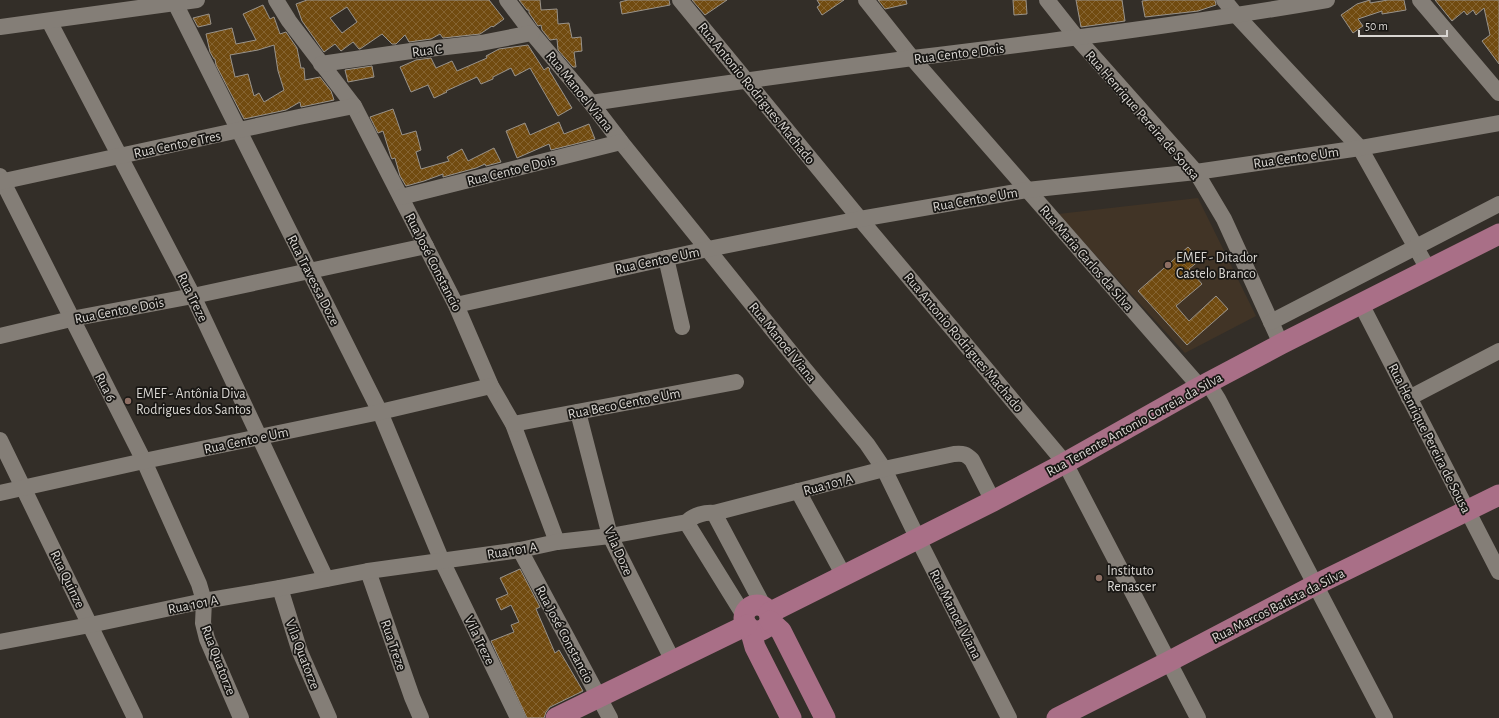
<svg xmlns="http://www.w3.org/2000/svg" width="1499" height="718" viewBox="0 0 1499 718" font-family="'Alegreya Sans',sans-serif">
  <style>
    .education { fill: #413426 }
    .building { fill: url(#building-cross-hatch); stroke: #99938b; fill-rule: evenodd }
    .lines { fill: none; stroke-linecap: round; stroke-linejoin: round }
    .minor { stroke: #847e77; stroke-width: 16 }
    .major { stroke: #a96f87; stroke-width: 21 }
    .education-dot { fill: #8d6e63; stroke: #191714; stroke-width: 1.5 }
    .labels { text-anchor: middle; stroke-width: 3.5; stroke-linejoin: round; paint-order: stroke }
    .street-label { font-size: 14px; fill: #d9d6d2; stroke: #191714 }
    .poi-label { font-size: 14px; fill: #d9d6d2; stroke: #191714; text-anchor: start }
  </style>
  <defs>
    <pattern id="building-cross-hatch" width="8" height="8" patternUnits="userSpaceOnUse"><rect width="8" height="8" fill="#714b10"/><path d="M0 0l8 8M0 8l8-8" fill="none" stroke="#856432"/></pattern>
  </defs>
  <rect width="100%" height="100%" fill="#332e28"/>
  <!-- education -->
  <polygon class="education" points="1198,198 1256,316 1185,353 1058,214"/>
  <!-- building -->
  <g class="building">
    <path d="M307 0H489L504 19 493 27 492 26 480 34 443 38 440 34 431 39 409 42 405 35 396 44H392L382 34 360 49H359L353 42 341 51 335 44 324 52 302 21 296 4ZM347 7 357 22 342 33 330 18Z"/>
    <polygon points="519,0 540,0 541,10 557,9 558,24 569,23 572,38 581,37 582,51 574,52 576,67 573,67 558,50 557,39 550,40 542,30 541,25 538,26 529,13 529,10 527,10"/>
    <polygon points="628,0 669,0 670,5 622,14 620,2"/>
    <polygon points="692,0 727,0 705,15"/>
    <polygon points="817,0 844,0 822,15 817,7 820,5"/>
    <polygon points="878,0 906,0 907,4 885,9"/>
    <polygon points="1013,0 1026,0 1027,14 1014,15"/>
    <polygon points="1076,0 1122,0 1125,21 1081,27"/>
    <polygon points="1150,0 1215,0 1216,5 1198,11 1145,17 1142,1"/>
    <polygon points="1370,0 1370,3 1388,0 1404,0 1406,10 1382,14 1382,11 1358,19 1363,26 1353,33 1341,15 1357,4"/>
    <polygon points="1435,0 1499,0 1499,64 1482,41 1490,35 1484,8 1476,15 1473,10 1467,15 1464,11 1452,21"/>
    <path d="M263 5 270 19 274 17 280 34 286 32 297 48 301 68H304L305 80 320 77 331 91 334 100 301 107 300 102 286 110 244 119 216 65 215 59H214L210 52 206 34 232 28 236 44 256 40 243 14ZM274 45 278 71 284 90 264 102 259 93 254 96 248 74 235 77 230 55 258 50Z"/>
    <polygon points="209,14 211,24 198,27 193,18"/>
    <polygon points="528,45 544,70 548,67 550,69 549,70 572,108 558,116 530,68 515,76 511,68 493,77 493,79 481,84 477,77 446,91 447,92 434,98 428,85 411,92 400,67 416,60 431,58 436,68 452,61 457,71 487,58 486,56 499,49"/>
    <polygon points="372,66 374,77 348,82 345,70"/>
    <polygon points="393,109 402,135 416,131 421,150 416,152 421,169 449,161 447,157 462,149 468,161 494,148 501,162 486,166 485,164 476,168 443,177 443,174 424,181 406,186 400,176 395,158 392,159 391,157 383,131 378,133 370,117"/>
    <polygon points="559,122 564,134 589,124 595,139 551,150 549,144 517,158 506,131 525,123 530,135"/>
    <polygon points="1188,247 1200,260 1189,269 1202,284 1176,306 1189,321 1216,296 1228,309 1187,345 1138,291"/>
    <polygon points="520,569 540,607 536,609 555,653 559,650 583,691 550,707 546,712 544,718 527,718 491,641 514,632 511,625 519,622 511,605 501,610 496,599 508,594 500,578"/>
  </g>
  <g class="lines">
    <!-- minor -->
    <g class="minor">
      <polyline points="276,0 289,21 354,106 456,305 491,386 513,424 557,542"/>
      <polyline points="507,0 532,33 591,103 621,142 797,360 867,444 884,469 918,539 1009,718"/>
      <polyline points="680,0 860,219 1065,463 1198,718"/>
      <polyline points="866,0 912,58 1200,387"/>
      <polyline points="1047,0 1077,38 1196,172 1224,219 1281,344"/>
      <polyline points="1224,0 1237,16 1360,148 1428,269"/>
      <polyline points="1420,0 1499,93"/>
      <polyline points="175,3 380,412 442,561 518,718"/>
      <polyline points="49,21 193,296 326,579"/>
      <polyline points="0,27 197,0"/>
      <polyline points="321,64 411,51 481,43 532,33"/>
      <path d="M591 103C698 87 806 72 913 58 1052 41 1190 24 1327 0"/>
      <polyline points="0,176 144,461 199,584 204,601 203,623 207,639 241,718"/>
      <polyline points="0,182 299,117 354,106"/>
      <polyline points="401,197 621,142"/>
      <polyline points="666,258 682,327"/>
      <polyline points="1361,304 1499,572"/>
      <polyline points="456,305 708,249 860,219 1027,190 1196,172 1360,148 1499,123"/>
      <polyline points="1271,322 1499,204"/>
      <polyline points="0,336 71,319 193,296 426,246"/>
      <polyline points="1208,383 1218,399 1385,718"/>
      <polyline points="1409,398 1499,351"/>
      <polyline points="578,412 610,536 673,661"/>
      <polyline points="513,424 736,382"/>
      <polyline points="0,440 135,718"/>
      <polyline points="798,491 844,576"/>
      <polyline points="0,493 144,461 380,412 491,386"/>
      <polyline points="714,513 764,607"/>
      <polyline points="687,522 688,525 745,617"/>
      <polyline points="520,550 610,718"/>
      <polyline points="368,571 412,697 421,718"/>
      <polyline points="280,588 300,652 329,718"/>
      <path d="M0 642 90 625 204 601 280 588 368 571 520 550 557 542 610 536 687 522C693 515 706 512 714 513L884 469 954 454C963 453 966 454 972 460L993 501"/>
    </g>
    <!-- major -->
    <g class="major">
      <circle cx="757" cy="618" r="13"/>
      <polyline points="769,613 993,501 1065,463 1200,387 1281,344 1499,234"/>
      <polyline points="770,621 781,631 825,718"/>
      <polyline points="750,629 755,647 791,718"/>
      <polyline points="556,718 747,625"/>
      <polyline points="1057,718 1168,662 1315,585 1499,495"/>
    </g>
  </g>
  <!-- markers -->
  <g class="education-dot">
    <circle cx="1168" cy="265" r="4"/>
    <circle cx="128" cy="401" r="4"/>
    <circle cx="1099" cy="578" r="4"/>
  </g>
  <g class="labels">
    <!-- street labels -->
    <g class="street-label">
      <text transform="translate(427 50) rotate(-7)" y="5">Rua C</text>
      <text transform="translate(959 53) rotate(-7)" y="5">Rua Cento e Dois</text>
      <text transform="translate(580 91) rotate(51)" y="5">Rua Manoel Viana</text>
      <text transform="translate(757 93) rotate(51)" y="5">Rua Antonio Rodrigues Machado</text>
      <text transform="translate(1143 115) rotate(49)" y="5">Rua Henrique Pereira de Sousa</text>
      <text transform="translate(177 144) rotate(-12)" y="5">Rua Cento e Tres</text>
      <text transform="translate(1296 157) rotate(-8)" y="5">Rua Cento e Um</text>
      <text transform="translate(511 170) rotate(-14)" y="5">Rua Cento e Dois</text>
      <text transform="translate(975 199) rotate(-10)" y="5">Rua Cento e Um</text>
      <text transform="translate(1087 258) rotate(49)" y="5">Rua Maria Carlos da Silva</text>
      <text transform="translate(657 260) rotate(-12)" y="5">Rua Cento e Um</text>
      <text transform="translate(434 262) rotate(63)" y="5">Rua José Constancio</text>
      <text transform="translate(314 280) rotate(63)" y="5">Rua Travessa Doze</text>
      <text transform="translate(193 297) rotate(64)" y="5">Rua Treze</text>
      <text transform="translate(119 310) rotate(-11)" y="5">Rua Cento e Dois</text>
      <text transform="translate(783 342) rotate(51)" y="5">Rua Manoel Viana</text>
      <text transform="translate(964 342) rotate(50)" y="5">Rua Antonio Rodrigues Machado</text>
      <text transform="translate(106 387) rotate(63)" y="5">Rua 6</text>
      <text transform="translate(624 403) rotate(-11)" y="5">Rua Beco Cento e Um</text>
      <text transform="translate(1134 424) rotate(-29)" y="5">Rua Tenente Antonio Correia da Silva</text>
      <text transform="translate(1430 438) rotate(63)" y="5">Rua Henrique Pereira de Sousa</text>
      <text transform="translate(246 440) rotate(-12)" y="5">Rua Cento e Um</text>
      <text transform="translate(828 484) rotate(-15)" y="5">Rua 101 A</text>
      <text transform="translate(512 550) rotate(-9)" y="5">Rua 101 A</text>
      <text transform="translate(619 551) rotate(66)" y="5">Vila Doze</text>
      <text transform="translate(68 579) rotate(64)" y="5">Rua Quinze</text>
      <text transform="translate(193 604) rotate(-11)" y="5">Rua 101 A</text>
      <text transform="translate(1278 605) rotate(-27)" y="5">Rua Marcos Batista da Silva</text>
      <text transform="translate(956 614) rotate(63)" y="5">Rua Manoel Viana</text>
      <text transform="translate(565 634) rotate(62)" y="5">Rua José Constancio</text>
      <text transform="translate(480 640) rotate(64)" y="5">Vila Treze</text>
      <text transform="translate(394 645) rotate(71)" y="5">Rua Treze</text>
      <text transform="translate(303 654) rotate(69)" y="5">Vila Quatorze</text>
      <text transform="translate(219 660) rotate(69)" y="5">Rua Quatorze</text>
    </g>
    <!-- poi labels -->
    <g class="poi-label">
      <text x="1176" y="262">EMEF - Ditador<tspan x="1176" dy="16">Castelo Branco</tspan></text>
      <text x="136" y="398">EMEF - Antônia Diva<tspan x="136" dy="16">Rodrigues dos Santos</tspan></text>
      <text x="1107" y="575">Instituto<tspan x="1107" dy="16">Renascer</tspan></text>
    </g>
  </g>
  <!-- scale -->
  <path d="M1359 30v6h88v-6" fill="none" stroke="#d9d6d2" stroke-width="2"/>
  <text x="1365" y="30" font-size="12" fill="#d9d6d2" stroke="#191714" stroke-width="3" paint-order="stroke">50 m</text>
</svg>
